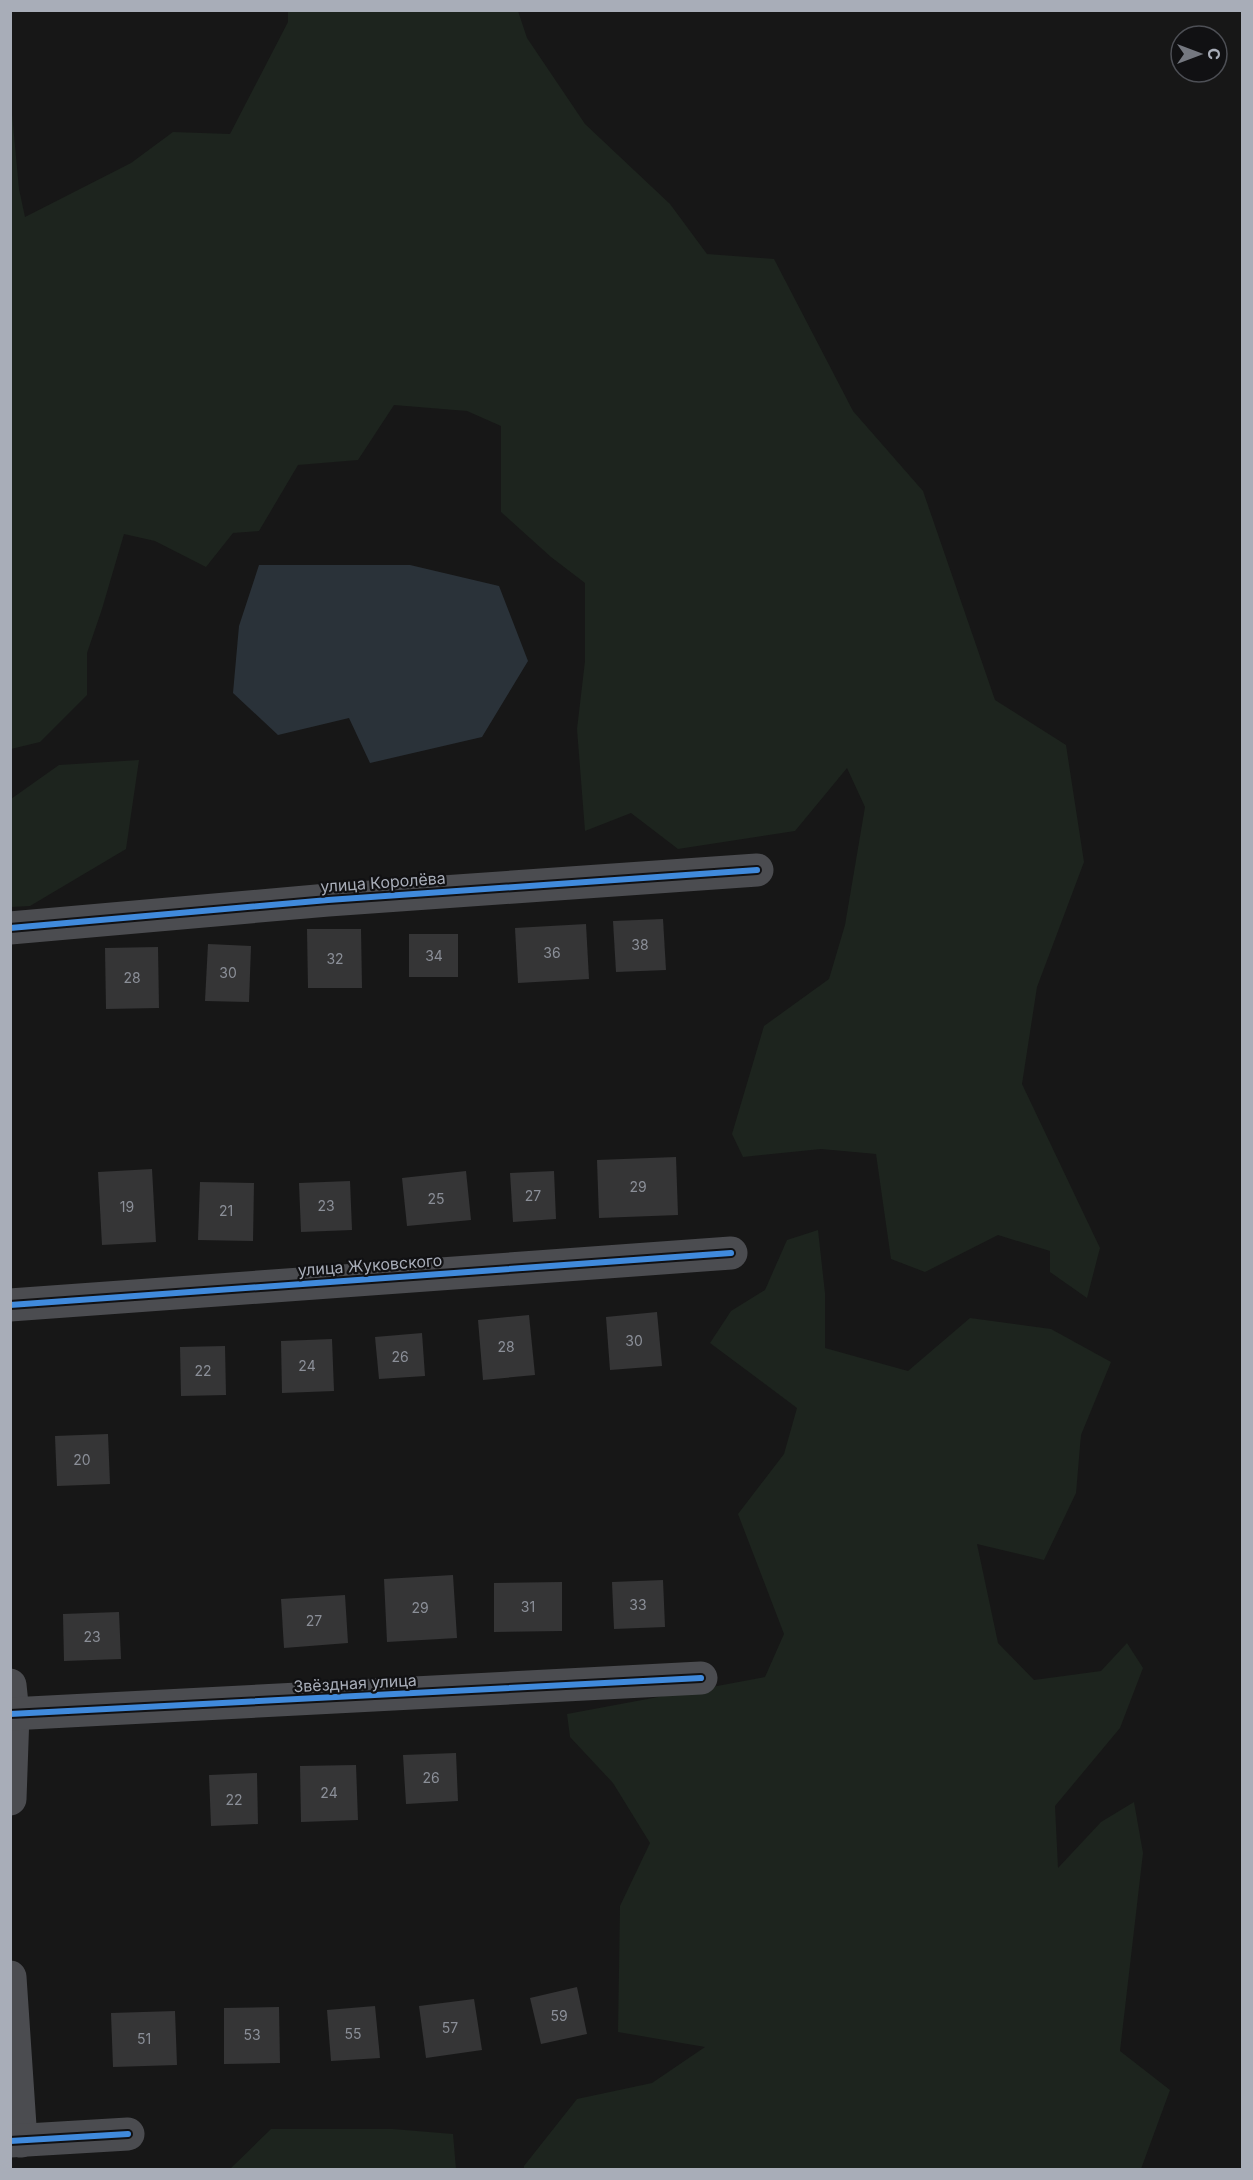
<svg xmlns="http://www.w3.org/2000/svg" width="1253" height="2180" viewBox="0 0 1253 2180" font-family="Inter,sans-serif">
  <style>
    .green { fill: #1d241e }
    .water { fill: #2a3239 }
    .building { fill: #353536 }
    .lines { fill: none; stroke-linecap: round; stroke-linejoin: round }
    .minor { stroke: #4b4c50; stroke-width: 33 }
    .cycleway-casing { stroke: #111113; stroke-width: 10 }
    .cycleway { stroke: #408adc; stroke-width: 6 }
    .labels { text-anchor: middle; stroke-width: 4.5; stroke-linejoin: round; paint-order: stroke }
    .number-label { font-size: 14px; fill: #8b8f98 }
    .street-label { font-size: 16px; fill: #a8adb8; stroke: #111113 }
  </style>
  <rect width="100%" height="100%" fill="#171717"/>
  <!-- green -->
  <g class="green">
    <polygon points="288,11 518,11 527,38 585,124 670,204 707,254 774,259 853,411 923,491 995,700 1066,745 1084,862 1037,987 1022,1084 1100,1248 1087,1298 1050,1272 1050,1251 998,1235 925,1272 891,1259 876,1154 821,1149 743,1157 732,1134 764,1026 829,979 845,925 865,807 847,768 795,831 678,849 631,813 585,831 577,729 585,661 585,583 551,557 501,512 501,426 467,411 394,405 358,460 298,465 259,531 233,533 206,567 155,541 124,534 102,609 87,653 87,695 40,742 11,749 11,103 19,189 25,217 131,163 173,132 230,134 288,22"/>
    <polygon points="139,760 126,849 30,906 11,907 11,799 59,765"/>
    <polygon points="818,1230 825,1293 825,1348 908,1371 970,1318 1051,1329 1111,1362 1081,1435 1076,1493 1044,1560 977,1544 998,1643 1034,1680 1101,1671 1127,1643 1143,1668 1120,1728 1055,1806 1058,1868 1101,1822 1134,1802 1143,1853 1120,2051 1170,2090 1141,2169 524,2170 524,2166 577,2099 652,2083 705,2047 618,2032 620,1906 650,1843 613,1783 570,1737 567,1714 765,1677 784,1634 738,1514 784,1454 797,1408 710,1343 731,1311 765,1290 787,1240"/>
    <polygon points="271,2129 393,2129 453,2134 456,2169 230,2169"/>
  </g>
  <!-- water -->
  <polygon class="water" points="259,565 410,565 499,586 528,661 482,737 370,763 349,718 278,735 233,693 239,626"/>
  <!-- building -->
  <g class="building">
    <polygon points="663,919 666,970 616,972 613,921"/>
    <polygon points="586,924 589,979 518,983 515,928"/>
    <polygon points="307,929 361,929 362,988 308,988"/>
    <rect x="409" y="934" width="49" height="43"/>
    <polygon points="208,944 251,946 249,1002 205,1001"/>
    <polygon points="158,947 159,1008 106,1009 105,948"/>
    <polygon points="676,1157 678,1215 599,1218 597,1160"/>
    <polygon points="152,1169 156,1242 102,1245 98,1172"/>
    <polygon points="466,1171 471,1220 407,1226 402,1178"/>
    <polygon points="554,1171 556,1219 513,1222 510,1173"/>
    <polygon points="350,1181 352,1230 301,1232 299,1183"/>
    <polygon points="200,1182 254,1183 253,1241 198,1240"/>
    <polygon points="657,1312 662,1366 610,1370 606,1317"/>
    <polygon points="529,1315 535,1375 483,1380 478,1320"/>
    <polygon points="422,1333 425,1376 379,1379 375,1337"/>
    <polygon points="332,1339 334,1391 282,1393 281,1341"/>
    <polygon points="225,1346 226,1395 181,1396 180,1347"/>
    <polygon points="108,1434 110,1484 57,1486 55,1436"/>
    <polygon points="453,1575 457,1638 387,1642 384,1579"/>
    <polygon points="663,1580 665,1627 614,1629 612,1582"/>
    <polygon points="562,1582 562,1631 494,1632 494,1583"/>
    <polygon points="345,1595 348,1643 284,1648 281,1599"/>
    <polygon points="119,1612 121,1659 64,1661 63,1614"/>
    <polygon points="456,1753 458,1801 406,1804 403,1755"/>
    <polygon points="356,1765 358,1820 301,1822 300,1766"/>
    <polygon points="257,1773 258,1824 211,1826 209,1775"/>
    <polygon points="577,1987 587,2034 541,2044 530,1998"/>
    <polygon points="474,1999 482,2050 426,2058 419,2006"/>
    <polygon points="375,2006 380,2058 331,2061 327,2010"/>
    <polygon points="279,2007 280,2063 224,2064 224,2008"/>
    <polygon points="175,2011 177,2065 113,2067 111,2013"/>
  </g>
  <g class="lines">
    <!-- minor -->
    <g class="minor">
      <polyline points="10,928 328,900 757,870"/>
      <polyline points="10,1305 731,1253"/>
      <polyline points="10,1685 13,1714 10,1799"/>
      <polyline points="10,1714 701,1678"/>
      <polyline points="10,1977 21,2141"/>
      <polyline points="10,2141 128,2134"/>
    </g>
    <!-- cycleway casing -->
    <g class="cycleway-casing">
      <g id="cycleway">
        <polyline points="10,928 328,900 757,870"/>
        <polyline points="10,1305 731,1253"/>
        <polyline points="10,1714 701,1678"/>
        <polyline points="10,2141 128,2134"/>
      </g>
    </g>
    <!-- cycleway -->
    <use href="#cycleway" class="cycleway"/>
  </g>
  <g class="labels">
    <!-- number labels -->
    <g class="number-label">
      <text x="640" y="950">38</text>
      <text x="552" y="958">36</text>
      <text x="434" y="961">34</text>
      <text x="335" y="964">32</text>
      <text x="228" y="978">30</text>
      <text x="132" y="983">28</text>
      <text x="638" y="1192">29</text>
      <text x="533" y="1201">27</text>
      <text x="436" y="1204">25</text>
      <text x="326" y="1211">23</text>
      <text x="127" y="1212">19</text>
      <text x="226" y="1216">21</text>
      <text x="634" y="1346">30</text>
      <text x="506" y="1352">28</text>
      <text x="400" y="1362">26</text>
      <text x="307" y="1371">24</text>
      <text x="203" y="1376">22</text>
      <text x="82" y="1465">20</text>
      <text x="638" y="1610">33</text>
      <text x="528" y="1612">31</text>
      <text x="420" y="1613">29</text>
      <text x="314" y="1626">27</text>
      <text x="92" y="1642">23</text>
      <text x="431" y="1783">26</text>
      <text x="329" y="1798">24</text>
      <text x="234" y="1805">22</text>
      <text x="559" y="2021">59</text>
      <text x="450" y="2033">57</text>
      <text x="353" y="2039">55</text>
      <text x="252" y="2040">53</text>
      <text x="144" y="2044">51</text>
    </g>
    <!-- street labels -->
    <g class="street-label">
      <text transform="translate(383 882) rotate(-4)" y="6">улица Королёва</text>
      <text transform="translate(370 1265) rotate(-4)" y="6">улица Жуковского</text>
      <text transform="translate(355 1683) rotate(-3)" y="6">Звёздная улица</text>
    </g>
  </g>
  <!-- border -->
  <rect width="1253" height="2180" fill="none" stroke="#a8adb8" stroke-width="24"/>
  <!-- north arrow -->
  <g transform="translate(1199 54) rotate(90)"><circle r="28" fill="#111113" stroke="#4d4f55" stroke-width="1.5"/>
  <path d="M0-4.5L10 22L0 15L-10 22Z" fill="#757880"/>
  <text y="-9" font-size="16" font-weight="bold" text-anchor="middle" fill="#a8adb8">С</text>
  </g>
</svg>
